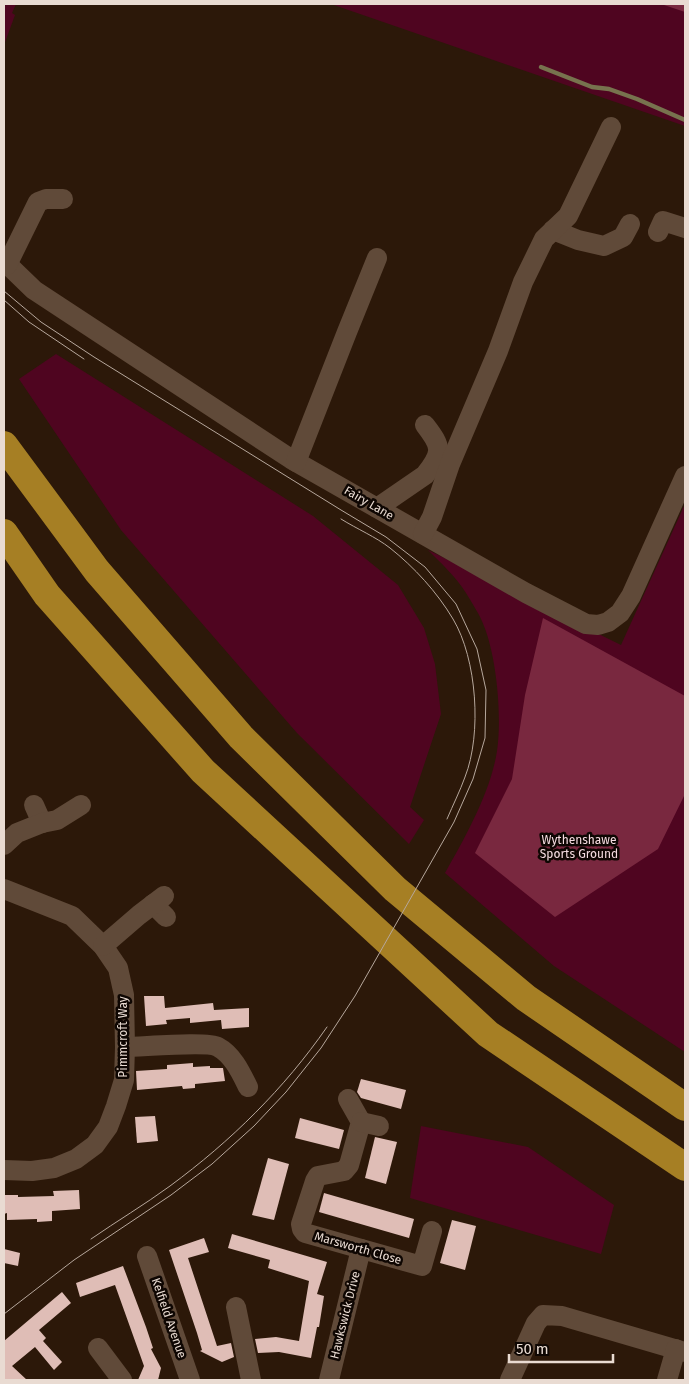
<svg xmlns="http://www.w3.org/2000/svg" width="689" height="1384" viewBox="0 0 689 1384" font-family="'Fira Sans',sans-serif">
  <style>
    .green { fill: #4f0520 }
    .forest { fill: #79283f }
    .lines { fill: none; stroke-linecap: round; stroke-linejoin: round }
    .stream { stroke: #77734e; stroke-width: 4.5 }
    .building { fill: #dfbdb6 }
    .minor { stroke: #604a39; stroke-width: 20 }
    .highway { stroke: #a67f24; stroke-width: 28 }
    .tram { stroke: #b6a79c; stroke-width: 1 }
    .labels { text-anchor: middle; stroke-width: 5; stroke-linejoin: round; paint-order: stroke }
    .street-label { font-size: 12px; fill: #e9dbd2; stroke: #0e0602 }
    .park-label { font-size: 12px; fill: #f6dce1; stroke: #0e0602 }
  </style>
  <rect width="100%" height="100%" fill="#2c1809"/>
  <!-- green -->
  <g class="green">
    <polygon points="4,4 16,4 12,13 15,15 4,45"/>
    <polygon points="331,4 685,4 685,126"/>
    <polygon points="56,354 313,516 398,585 424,628 435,664 441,714 410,807 424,820 409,844 297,733 121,530 19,379"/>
    <path d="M685 504V1052L554 966 445 873C465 838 491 791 497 751 502 717 497 659 484 626 480 615 472 603 466 593 456 577 441 563 428 550L621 645Z"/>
    <polygon points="421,1126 528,1147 614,1205 601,1254 410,1198"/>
  </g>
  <!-- forest -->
  <g class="forest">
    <polygon points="661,4 685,4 685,12"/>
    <polygon points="543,618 685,696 685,794 658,849 555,917 475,853 512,779 525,695"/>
  </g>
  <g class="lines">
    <!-- stream -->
    <polyline class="stream" points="541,67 592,87 609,89 637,99 685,120"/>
  </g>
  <!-- building -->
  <g class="building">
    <polygon points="144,996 164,996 165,1008 213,1003 214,1010 249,1008 249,1027 222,1029 221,1020 190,1023 190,1018 166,1020 167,1024 146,1026"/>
    <polygon points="193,1063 193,1067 210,1066 210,1068 223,1068 225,1081 195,1084 195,1088 183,1089 182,1086 137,1090 136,1071 167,1069 167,1065"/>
    <polygon points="361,1079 406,1090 401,1109 361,1098 357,1092"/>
    <polygon points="155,1116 158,1141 137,1143 135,1117"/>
    <polygon points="300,1118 344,1130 339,1149 295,1138"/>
    <polygon points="375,1137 397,1142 386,1184 365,1178"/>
    <polygon points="268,1158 289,1164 274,1220 252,1215"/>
    <polygon points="79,1190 80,1209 52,1211 52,1221 37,1222 37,1219 7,1220 7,1213 4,1214 4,1195 18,1195 18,1197 54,1196 53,1191"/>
    <polygon points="324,1193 414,1219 409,1238 319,1212"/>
    <polygon points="452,1220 476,1226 465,1270 440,1263"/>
    <polygon points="232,1234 327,1262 317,1294 324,1296 319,1327 317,1327 311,1358 279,1352 258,1353 255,1339 276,1337 299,1341 309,1281 268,1268 270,1260 228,1248"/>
    <polygon points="204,1238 209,1252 188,1258 217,1346 231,1343 234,1357 222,1362 200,1351 202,1350 197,1333 169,1250"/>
    <polygon points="4,1249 20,1253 18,1266 4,1263"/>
    <polygon points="123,1266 146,1327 153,1348 151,1349 161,1368 158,1380 138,1380 144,1366 115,1285 80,1297 76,1283"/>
    <polygon points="62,1292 71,1303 39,1330 46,1338 43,1341 62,1362 54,1370 35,1347 12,1366 27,1380 4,1380 4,1341"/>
  </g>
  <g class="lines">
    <!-- minor -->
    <g class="minor">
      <polyline points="553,230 578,240 604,246 623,237 630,224"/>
      <polyline points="658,232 663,221 685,228"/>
      <polyline points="4,261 34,290 291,459 526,593 586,624 598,625 608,622 620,613 631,596 685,476"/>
      <polyline points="7,265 38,202 46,199 63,199"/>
      <polyline points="296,462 347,332 377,258"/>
      <path d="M377 508 425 475C443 452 442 447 425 425"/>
      <polyline points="423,534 432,517 450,464 498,351 523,282 544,239 568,216 611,127"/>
      <polyline points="34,805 42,823"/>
      <polyline points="4,845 17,833 42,823 57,820 81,805"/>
      <polyline points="4,889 72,916 103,946 118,968 124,995 125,1047 124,1080 116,1106 108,1127 95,1145 76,1159 54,1168 32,1171 4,1170"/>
      <polyline points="153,904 166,917"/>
      <polyline points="103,946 139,915 164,896"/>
      <path d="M125 1047C142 1047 207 1041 218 1047 233 1055 241 1073 248 1087"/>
      <polyline points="348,1099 361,1122 349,1165 344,1171 318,1176 315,1181 301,1224 302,1229 305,1233 422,1266 432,1231"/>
      <polyline points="361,1122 379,1126"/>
      <polyline points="147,1256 190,1380"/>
      <polyline points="236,1307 251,1380"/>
      <polyline points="98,1348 122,1380"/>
      <polyline points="329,1380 361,1249"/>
      <polyline points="510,1380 536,1323 543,1315 562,1316 685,1352"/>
      <polyline points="667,1380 676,1349"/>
    </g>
    <!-- highway -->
    <g class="highway">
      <polyline points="4,445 97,571 241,737 395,889 526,998 685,1107"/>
      <polyline points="4,533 47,595 203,771 488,1034 685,1167"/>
    </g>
    <!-- tram -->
    <g class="tram">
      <polyline points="4,291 41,322 94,357 341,510 386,537 425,567 456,604 477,649 486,690 485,738 473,779 454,822 355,996 321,1048 286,1092 254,1126 212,1164 171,1195 74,1260 4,1314"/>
      <polyline points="4,300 29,322 84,359"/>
      <path d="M341 519C357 529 376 537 390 548 414 567 437 592 453 619 477 659 482 734 465 777 460 791 453 805 447 819"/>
      <path d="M91 1239C117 1221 144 1205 170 1186 231 1141 284 1089 327 1027"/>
    </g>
  </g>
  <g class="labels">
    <!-- street labels -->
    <g class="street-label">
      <text transform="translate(369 503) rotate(30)" y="4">Fairy Lane</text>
      <text transform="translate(123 1037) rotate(-90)" y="4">Pimmcroft Way</text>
      <text transform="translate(358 1248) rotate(16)" y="4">Marsworth Close</text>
      <text transform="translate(345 1315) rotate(-76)" y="4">Hawkswick Drive</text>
      <text transform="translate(169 1318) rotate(71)" y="4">Kelfield Avenue</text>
    </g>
    <!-- park labels -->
    <g class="park-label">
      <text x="579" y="844">Wythenshawe<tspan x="579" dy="14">Sports Ground</tspan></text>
    </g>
  </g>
  <!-- border -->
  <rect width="689" height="1384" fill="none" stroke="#e9dbd2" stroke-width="10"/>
  <!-- scale -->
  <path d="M509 1354v8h104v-8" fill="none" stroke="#e9dbd2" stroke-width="2.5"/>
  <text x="516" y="1354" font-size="15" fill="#e9dbd2" stroke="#0e0602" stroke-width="4" paint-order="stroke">50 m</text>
</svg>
